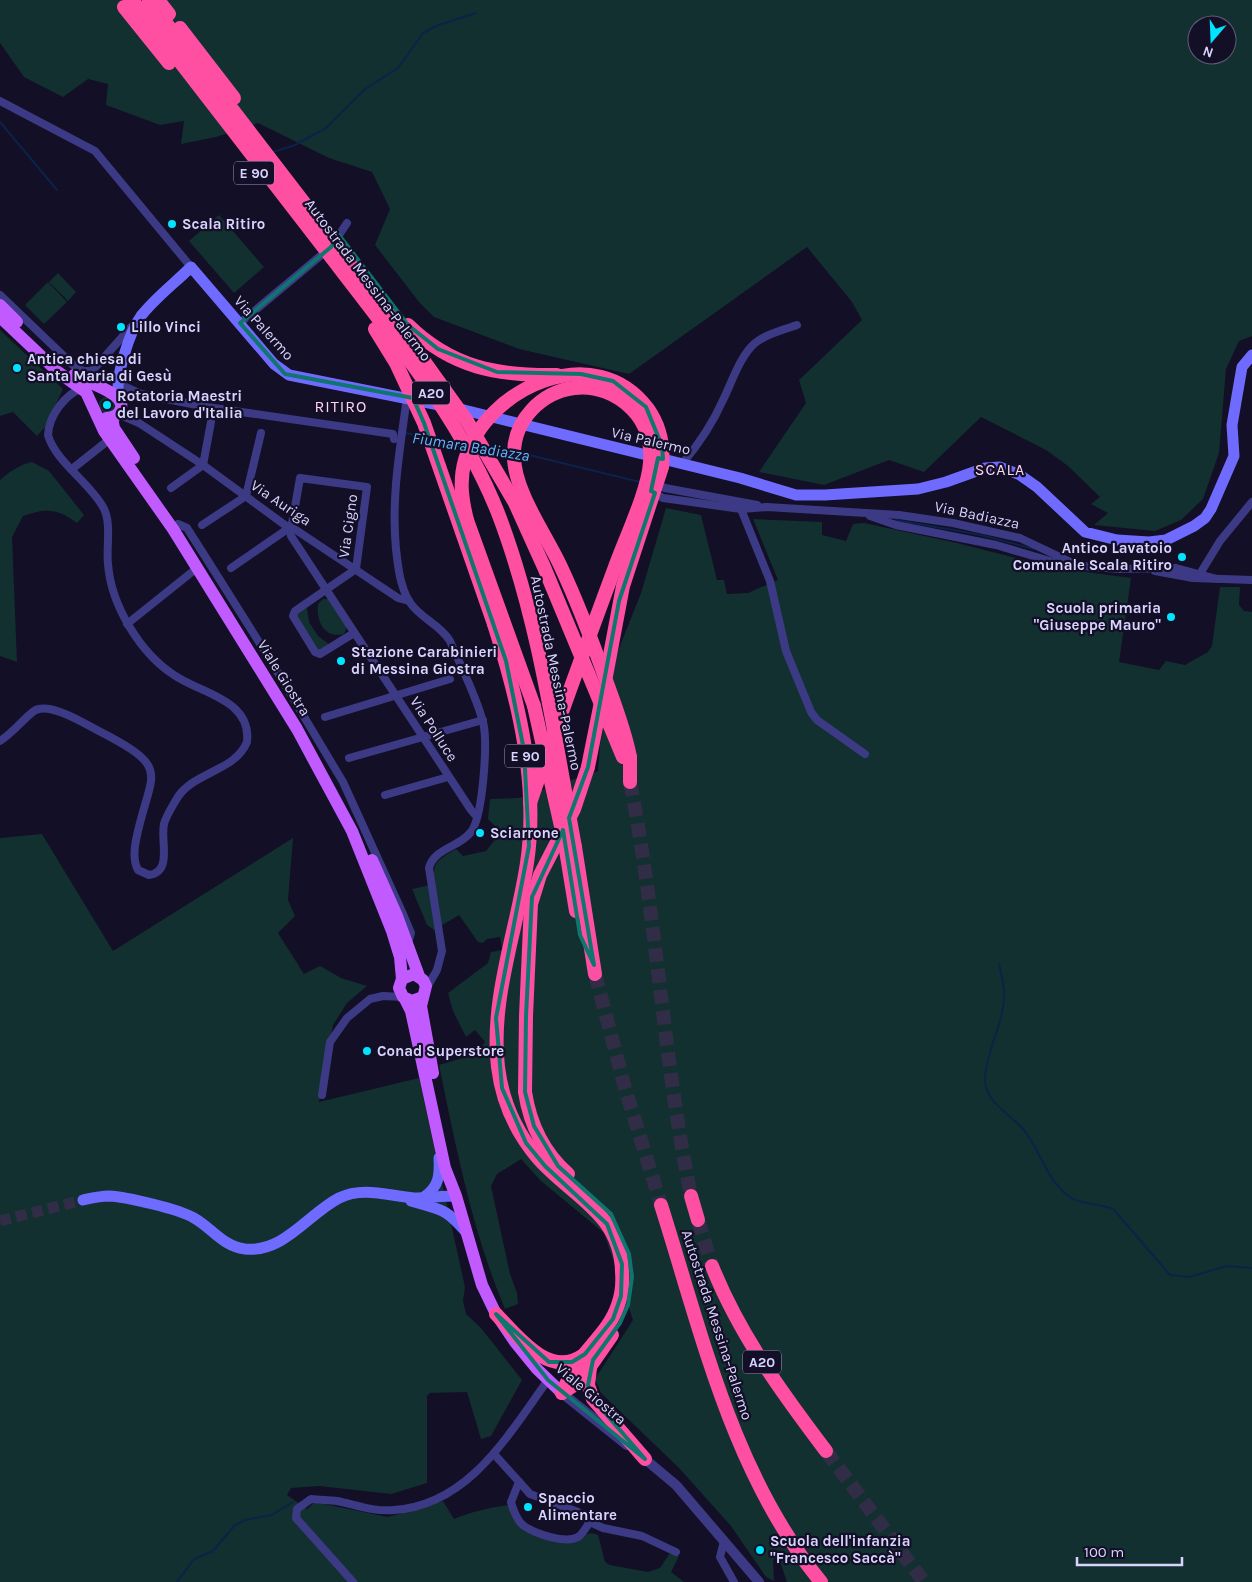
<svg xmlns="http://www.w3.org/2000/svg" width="1252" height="1582" viewBox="0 0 1252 1582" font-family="Karla,sans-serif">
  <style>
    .green { fill: #12302f; fill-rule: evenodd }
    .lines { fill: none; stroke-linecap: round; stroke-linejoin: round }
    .stream { stroke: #0c2248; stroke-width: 2 }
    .secondary-tunnel { stroke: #312d47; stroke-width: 11; stroke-dasharray: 11 5.5; stroke-linecap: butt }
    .motorway-tunnel { stroke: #312d47; stroke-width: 14; stroke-dasharray: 14 7; stroke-linecap: butt }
    .minor { stroke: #3d3a85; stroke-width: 8 }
    .tertiary { stroke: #3d3a85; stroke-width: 10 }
    .secondary { stroke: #6f6bff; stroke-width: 11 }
    .primary { stroke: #c25bff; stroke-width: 12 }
    .motorway { stroke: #ff4fa3; stroke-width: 14 }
    .motorway-bridge { stroke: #ff4fa3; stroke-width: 14 }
    .marked { fill: none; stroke: #0f766e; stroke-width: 4; stroke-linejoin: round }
    .poi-dot { fill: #00e5ff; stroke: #130f26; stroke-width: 2 }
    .labels { text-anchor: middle; stroke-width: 4.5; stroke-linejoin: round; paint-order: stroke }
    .shield { fill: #130f26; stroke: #9e99be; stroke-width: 1 }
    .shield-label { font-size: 14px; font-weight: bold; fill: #d9d4ff }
    .poi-label { font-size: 15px; font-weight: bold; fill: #d9d4ff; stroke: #130f26; text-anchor: start }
    .street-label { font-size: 15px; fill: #d9d4ff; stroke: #130f26 }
    .neighbourhood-label { font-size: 16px; letter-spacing: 1px; fill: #ffd6f0; stroke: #130f26 }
    .water-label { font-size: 16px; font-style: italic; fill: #62b6ff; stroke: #130f26 }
  </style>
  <rect width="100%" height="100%" fill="#130f26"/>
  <!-- green -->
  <g class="green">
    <path d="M0 0H1252V336L1239 341 1226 369 1219 453 1203 499 1181 520 1155 531 1094 525 1108 513 1091 504 1100 497 1068 466 1046 450 981 417 924 472 889 460 824 485 759 472 806 403 799 380 862 320 852 302 807 247 629 374 519 349 434 317 419 302 375 245 390 209 372 172 329 158 258 123 216 137 181 144 184 121 160 125 106 105 108 84 88 79 63 97 24 77 0 43ZM1197 25H1227V55H1197Z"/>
    <polygon points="219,215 264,267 234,293 189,241"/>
    <polygon points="58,273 76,292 68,301 49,282"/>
    <polygon points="48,282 67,302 44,324 25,305"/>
    <polygon points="0,330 63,389 45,427 37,436 13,412 0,416"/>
    <circle cx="107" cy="405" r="8"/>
    <path d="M32 462 49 471 84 515 77 523C57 508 46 508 23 516L12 537 17 662 0 656V480C9 472 21 464 32 462Z"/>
    <path d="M666 508 701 515 717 580H724L727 594 748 593 778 580 753 519 822 522V535L846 541 853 524 864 523 957 543 1056 568 1131 578 1119 662 1159 670 1166 661 1185 665 1208 652 1212 646 1220 587H1240L1239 605 1244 611 1252 612V1582H787L778 1556 773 1560 774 1581 766 1577 731 1526 679 1468 601 1393 595 1379 633 1320 604 1233 541 1181 521 1159 497 1174 491 1186 510 1274 517 1293 518 1304 505 1309C472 1231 456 1148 439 1065L476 1054 485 1042 475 1030 466 1037 453 1011 448 993 488 963 491 952 502 950 500 937 487 939 483 943 478 942 459 915 434 930 427 925 412 889 435 884C431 862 438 860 456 849L463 856 486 851 501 832 488 819 490 799 519 798 598 771 600 746 616 656 641 593Z"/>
    <path d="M323 599H328L347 627 344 634C324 639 316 621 318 604Z"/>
    <polygon points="303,608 307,608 309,622 318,636 330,645 320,651 317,651 296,617 297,612"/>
    <path d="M42 834 113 951 293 838 288 900 295 916 278 933 304 974 320 966 341 978 367 986 347 1003 333 1025 319 1102 419 1078 465 1287 463 1301 466 1314 481 1328 522 1380 491 1436 481 1439 467 1392 430 1393 427 1396V1483L391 1494 319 1486 291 1488 287 1495 307 1509 314 1503 324 1504 388 1517 443 1501 454 1519C470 1512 492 1507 509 1505L521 1526 577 1540C585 1535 590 1531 598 1535L605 1562 610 1565 648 1572 660 1568 670 1553 679 1556 671 1572 684 1582H0V838Z"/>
  </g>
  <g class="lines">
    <!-- stream -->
    <g class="stream">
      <polyline points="0,122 57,190"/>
      <polyline points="273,152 295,145 326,128 365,89 398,68 423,33 436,26 476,13"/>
      <polyline points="405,433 422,436"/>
      <polyline points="434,438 457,441"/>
      <polyline points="489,447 509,450"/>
      <polyline points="521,453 640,482"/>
      <polyline points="896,520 981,535 1034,549"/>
      <path d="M999 964C1001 972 1003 981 1004 990 1006 1021 986 1049 985 1079 984 1101 1010 1114 1023 1129 1041 1150 1046 1181 1070 1197 1083 1206 1100 1202 1114 1210L1170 1275 1189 1277 1227 1266 1252 1268"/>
      <polyline points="177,1582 194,1559 213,1551 234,1526 245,1520 272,1515 293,1502"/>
    </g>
    <!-- secondary-tunnel -->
    <polyline class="secondary-tunnel" points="0,1221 83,1200"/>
    <!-- motorway-tunnel -->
    <g class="motorway-tunnel">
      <path d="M630 782C657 919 663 1059 691 1196"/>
      <polyline points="595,974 625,1088 661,1205"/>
      <polyline points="698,1220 712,1266"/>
      <polyline points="826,1451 924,1582"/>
    </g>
    <!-- minor -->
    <g class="minor">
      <polyline points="0,101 95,151 191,267"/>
      <polyline points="0,295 73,365 83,371 92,371 132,326"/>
      <polyline points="240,323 331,247 347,223"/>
      <polyline points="119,384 141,394 207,407 393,434 394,439"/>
      <path d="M407 397C400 449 391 497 396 549 398 567 400 586 409 601 419 618 440 624 450 641 461 667 476 695 483 722 488 742 483 816 471 832 460 847 434 848 429 868L442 951 437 970 426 989"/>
      <polyline points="118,414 139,423 203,465 289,528 296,530 398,598 409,601"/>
      <path d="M682 464C698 445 713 423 723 400 732 382 740 356 755 343 766 334 783 330 797 325"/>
      <polyline points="72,469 110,439"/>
      <polyline points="654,483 665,488 757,505"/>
      <polyline points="171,488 203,465 211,422"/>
      <polyline points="652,492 663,498 741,509 767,507 899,515 953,523 1020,538 1079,566"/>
      <polyline points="741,509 770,581 786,651 811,712 817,720 865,754"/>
      <polyline points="870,516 896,525 996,545 1060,564 1118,569 1176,568 1217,579"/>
      <polyline points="178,524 187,528 208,561 269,658 343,782 403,914 411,933 408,943"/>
      <polyline points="202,525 246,496 261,433"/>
      <polyline points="289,528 292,524 300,478 367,487 356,569 295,611 293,616 315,652 320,654 354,633"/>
      <polyline points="289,528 291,536 471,810 477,817"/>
      <polyline points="231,568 289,528"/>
      <polyline points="1155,571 1193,578 1252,580"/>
      <polyline points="1198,577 1220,541 1252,502"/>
      <polyline points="127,624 197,568"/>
      <polyline points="325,717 450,679"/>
      <path d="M0 741C14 732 22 720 34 711 48 701 84 723 97 730 175 770 150 770 136 840 134 850 133 861 138 870L149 875C173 872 160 840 164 824 166 816 172 807 176 800 191 772 235 772 247 742 252 699 199 693 174 675 140 653 111 605 108 564 106 547 112 522 103 507 90 483 55 461 48 435 49 415 65 395 82 388"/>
      <polyline points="349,758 483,720"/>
      <polyline points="385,795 448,777"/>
      <polyline points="322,1095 330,1042 347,1018 370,999 383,996 403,997"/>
      <polyline points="494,1454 530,1494 578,1512 590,1522 603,1528 642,1536 676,1552"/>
      <path d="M519 1482 511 1502C513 1510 518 1522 524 1526 536 1534 565 1544 578 1537 583 1534 586 1527 590 1522"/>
      <polyline points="724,1541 720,1557 734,1582"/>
      <path d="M353 1582 296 1518 297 1509 311 1499C320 1500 329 1500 337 1501 356 1505 374 1512 394 1510 469 1505 508 1435 548 1380"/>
    </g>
    <!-- tertiary -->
    <g class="tertiary">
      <polyline points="562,1393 627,1445"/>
      <polyline points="640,1455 676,1485 759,1582"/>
    </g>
    <!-- secondary -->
    <g class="secondary">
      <path d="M119 397C114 379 130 331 141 316 155 298 175 283 191 267L274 364 289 375 464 410 740 478 796 495H825L918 489 946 482 985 468 1000 467 1020 475 1037 487 1085 532 1117 540 1149 542 1166 540 1194 526 1205 518 1211 509 1234 456 1232 425 1242 367 1252 355"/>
      <path d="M424 1197C439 1187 440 1175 439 1158"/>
      <path d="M83 1200C92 1198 100 1196 109 1196 127 1197 179 1209 194 1218 212 1228 222 1246 245 1249 284 1253 308 1214 339 1198 363 1186 389 1196 414 1198 427 1198 442 1196 456 1196"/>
      <path d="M411 1201C440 1210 445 1207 466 1232"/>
    </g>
    <!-- primary -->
    <g class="primary">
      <polyline points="0,305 17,322"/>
      <polyline points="0,317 58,372 86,392 104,431 173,529 297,729 352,831 392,931 400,957 402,979"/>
      <path d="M74 375C86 383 125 392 121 408 119 416 113 418 106 418"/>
      <polyline points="112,418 114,428 134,458"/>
      <polyline points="372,860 397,916 419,976"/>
      <polyline points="423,997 412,1001 403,997 399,988 402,979 414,974 423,980 426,986 421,1006 433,1073"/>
      <polyline points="405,999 411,1011 445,1168 456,1196 482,1285 496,1314 515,1342 537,1369 562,1393"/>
    </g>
    <!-- motorway -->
    <g class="motorway">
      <polyline points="132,0 140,10"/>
      <polyline points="158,0 169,14"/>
      <path d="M408 325C452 368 498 376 557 375"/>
      <polyline points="467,520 534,706"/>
      <path d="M494 624C518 699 539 784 527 863 517 930 490 999 498 1067 502 1100 516 1132 538 1158 571 1196 621 1213 622 1272 623 1284 622 1294 618 1305 610 1330 588 1346 575 1367 570 1375 566 1385 562 1393"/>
      <polyline points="630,757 630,782"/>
      <polyline points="575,847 595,974"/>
      <path d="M568 1174C543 1152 530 1124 525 1092L526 1016 531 904 540 875 574 809 588 767"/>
      <polyline points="691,1196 698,1220"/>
      <path d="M661 1205C702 1334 733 1475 821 1582"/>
      <path d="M712 1266C739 1334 782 1393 826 1451"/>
      <path d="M496 1314C518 1337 549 1378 582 1356"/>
      <polyline points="590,1368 588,1385 593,1399 645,1459"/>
      <polyline points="562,1393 580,1381 612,1335"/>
    </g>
    <!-- motorway-bridge -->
    <g class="motorway-bridge">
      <polyline points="149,1 401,329 467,421 515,503 544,567 623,757"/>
      <polyline points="124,7 169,63"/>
      <path d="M140 10C206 96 272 181 338 266 397 343 462 422 498 513 539 620 554 734 575 847"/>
      <polyline points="180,28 234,98"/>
      <polyline points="375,329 396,363 424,423 494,624"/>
      <path d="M467 520C462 500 459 481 465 460 486 387 596 338 648 409 660 426 664 446 662 467L623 586 606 676"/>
      <polyline points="534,706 565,844 576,911"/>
      <polyline points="588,767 601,702"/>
      <path d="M530 803C557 724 586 645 615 567 625 539 648 491 650 463 652 443 646 423 632 409 617 394 596 385 574 388 541 392 513 421 514 456 514 491 545 533 560 565 578 603 593 643 607 683 616 708 625 731 630 757"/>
    </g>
  </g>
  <!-- marked area -->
  <path class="marked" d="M339 235 408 325 438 349 497 372 581 374 613 381 646 407 662 446 663 459 658 458 651 491 655 493 619 601 588 767 569 818 594 965 580 935 563 830 532 897 526 1016 525 1092 534 1126 558 1166 611 1214 629 1254 632 1277 628 1305 620 1323 593 1360 588 1385 593 1399 645 1459 548 1380 496 1314 549 1362H572L585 1354 613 1319 621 1296 622 1264 607 1224 545 1166 526 1143 502 1088 496 1018 529 846 524 750 506 661 424 423 413 398 285 374 240 323 331 247Z"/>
  <!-- markers -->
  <g class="poi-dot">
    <circle cx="172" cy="224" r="5"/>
    <circle cx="121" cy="327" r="5"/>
    <circle cx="17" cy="368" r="5"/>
    <circle cx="107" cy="405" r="5"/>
    <circle cx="1182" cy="557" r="5"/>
    <circle cx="1171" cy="617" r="5"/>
    <circle cx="341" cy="661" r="5"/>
    <circle cx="480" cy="833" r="5"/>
    <circle cx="367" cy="1051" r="5"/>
    <circle cx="528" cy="1507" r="5"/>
    <circle cx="760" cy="1550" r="5"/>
  </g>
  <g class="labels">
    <!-- shield labels -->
    <g class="shield">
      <rect x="234" y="161.5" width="40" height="23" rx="4"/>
      <rect x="412" y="381.5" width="38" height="23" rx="4"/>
      <rect x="505" y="744.5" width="40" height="23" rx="4"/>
      <rect x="743" y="1350.5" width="38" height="23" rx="4"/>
    </g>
    <g class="shield-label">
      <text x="254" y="178">E 90</text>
      <text x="431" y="398">A20</text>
      <text x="525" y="761">E 90</text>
      <text x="762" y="1367">A20</text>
    </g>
    <!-- poi labels -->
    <g class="poi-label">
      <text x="182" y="229">Scala Ritiro</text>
      <text x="131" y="332">Lillo Vinci</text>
      <text x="27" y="364">Antica chiesa di<tspan x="27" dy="17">Santa Maria di Gesù</tspan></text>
      <text x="117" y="401">Rotatoria Maestri<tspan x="117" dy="17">del Lavoro d'Italia</tspan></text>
      <text x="1172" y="553" text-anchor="end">Antico Lavatoio<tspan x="1172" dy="17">Comunale Scala Ritiro</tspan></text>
      <text x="1161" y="613" text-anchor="end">Scuola primaria<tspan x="1161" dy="17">"Giuseppe Mauro"</tspan></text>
      <text x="351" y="657">Stazione Carabinieri<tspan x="351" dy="17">di Messina Giostra</tspan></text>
      <text x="490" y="838">Sciarrone</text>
      <text x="377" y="1056">Conad Superstore</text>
      <text x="538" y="1503">Spaccio<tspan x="538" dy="17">Alimentare</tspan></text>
      <text x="770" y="1546">Scuola dell'infanzia<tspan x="770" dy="17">"Francesco Saccà"</tspan></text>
    </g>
    <!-- street labels -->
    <g class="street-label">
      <text transform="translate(368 280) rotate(53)" y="5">Autostrada Messina-Palermo</text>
      <text transform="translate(264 328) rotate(48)" y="5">Via Palermo</text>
      <text transform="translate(651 441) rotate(13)" y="5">Via Palermo</text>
      <text transform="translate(281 503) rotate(34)" y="5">Via Auriga</text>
      <text transform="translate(977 515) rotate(12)" y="5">Via Badiazza</text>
      <text transform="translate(348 526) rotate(-82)" y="5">Via Cigno</text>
      <text transform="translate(556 673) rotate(78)" y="5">Autostrada Messina-Palermo</text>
      <text transform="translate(284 678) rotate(58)" y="5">Viale Giostra</text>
      <text transform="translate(434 729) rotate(57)" y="5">Via Polluce</text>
      <text transform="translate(717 1325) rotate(72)" y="5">Autostrada Messina-Palermo</text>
      <text transform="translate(591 1394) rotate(40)" y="5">Viale Giostra</text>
    </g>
    <!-- neighbourhood labels -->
    <g class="neighbourhood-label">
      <text x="341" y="412">RITIRO</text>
      <text x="1000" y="475">SCALA</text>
    </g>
    <!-- water labels -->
    <g class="water-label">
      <text transform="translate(471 446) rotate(9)" y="6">Fiumara Badiazza</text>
    </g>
  </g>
  <!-- north arrow -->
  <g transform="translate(1212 40) rotate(199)"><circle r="24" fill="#130f26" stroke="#625e7d"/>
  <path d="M0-4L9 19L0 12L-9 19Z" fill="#00e5ff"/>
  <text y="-8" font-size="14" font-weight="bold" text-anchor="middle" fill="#d9d4ff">N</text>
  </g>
  <!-- scale -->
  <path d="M1077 1557v8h105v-8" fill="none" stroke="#d9d4ff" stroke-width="2.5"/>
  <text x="1084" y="1557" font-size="15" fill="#d9d4ff" stroke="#130f26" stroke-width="4" paint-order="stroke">100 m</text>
</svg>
